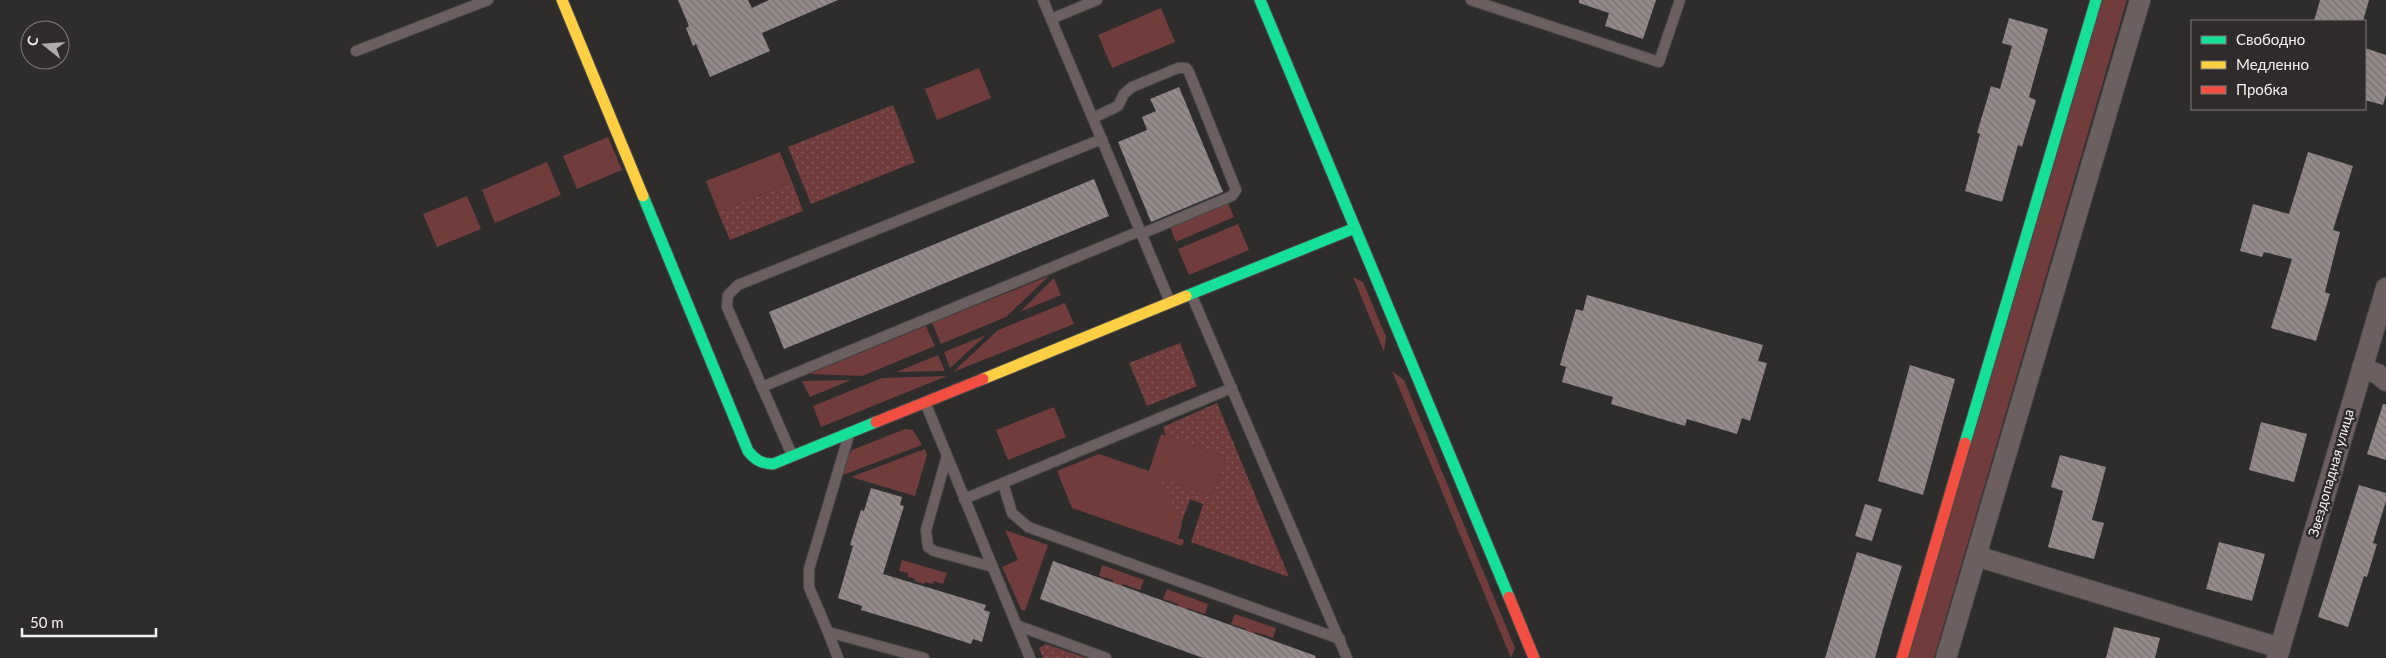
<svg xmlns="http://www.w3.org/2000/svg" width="2386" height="658" viewBox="0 0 2386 658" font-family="Lato,sans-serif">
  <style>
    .grass { fill: #703c3c }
    .park { fill: url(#park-dots) }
    .building { fill: url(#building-back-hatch) }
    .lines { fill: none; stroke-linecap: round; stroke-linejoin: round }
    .lane-casing { stroke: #4a4848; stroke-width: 12 }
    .street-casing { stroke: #4a4848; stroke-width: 22 }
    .fast-casing { stroke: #4a4848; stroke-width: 13 }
    .slow-casing { stroke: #4a4848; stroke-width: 13 }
    .jam-casing { stroke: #4a4848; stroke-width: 13 }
    .lane { stroke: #6b5f5f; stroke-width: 10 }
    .street { stroke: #6b5f5f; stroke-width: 20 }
    .fast { stroke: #16e098; stroke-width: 11 }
    .slow { stroke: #ffcf43; stroke-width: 11 }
    .jam { stroke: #f24e42; stroke-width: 11 }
    .labels { text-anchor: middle; stroke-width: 5; stroke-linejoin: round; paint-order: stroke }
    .street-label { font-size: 14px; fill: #f4f1f1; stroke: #302b2b }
  </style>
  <defs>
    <pattern id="park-dots" width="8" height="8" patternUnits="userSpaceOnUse" patternTransform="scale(1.25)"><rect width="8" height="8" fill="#703c3c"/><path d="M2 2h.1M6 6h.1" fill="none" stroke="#855959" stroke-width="1.8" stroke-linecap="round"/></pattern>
    <pattern id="building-back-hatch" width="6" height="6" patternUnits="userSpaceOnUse" patternTransform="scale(1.25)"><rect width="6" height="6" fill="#938a89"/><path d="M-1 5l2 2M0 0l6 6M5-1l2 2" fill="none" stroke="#797372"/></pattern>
  </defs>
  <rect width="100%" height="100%" fill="#2f2c2c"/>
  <!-- grass -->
  <g class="grass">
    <polygon points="2101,0 2127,0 1934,658 1908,658"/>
    <polygon points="1161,8 1175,42 1112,68 1098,35"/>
    <polygon points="979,68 991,98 937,120 925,89"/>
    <polygon points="608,137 622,170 577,189 563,156"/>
    <polygon points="780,152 792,182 718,212 706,181"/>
    <polygon points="547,162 561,195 495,223 482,190"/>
    <polygon points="467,196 481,229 437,247 423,214"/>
    <polygon points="1228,203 1234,217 1176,242 1170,227"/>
    <polygon points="1238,224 1249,250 1189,275 1178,249"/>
    <polygon points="1049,276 1006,317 941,344 932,323"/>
    <polygon points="1353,277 1363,282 1386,337 1384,352"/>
    <polygon points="1054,278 1061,295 1020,312"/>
    <polygon points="1065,303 1074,324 953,372 998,330"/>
    <polygon points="926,326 935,346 862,376 809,374"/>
    <polygon points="986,335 950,368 944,352"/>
    <polygon points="938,355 945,371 896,372"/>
    <polygon points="1392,371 1404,380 1515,648 1511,658"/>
    <polygon points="947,376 821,427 813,406 882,378"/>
    <polygon points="851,380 810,397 802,381"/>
    <polygon points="1054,407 1066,437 1008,460 996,430"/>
    <polygon points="905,429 913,430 922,445 843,475 849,454 852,450"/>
    <polygon points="1161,434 1226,457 1212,496 1161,479 1182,525 1178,538 1184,540 1182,546 1072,508 1057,471 1099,454 1149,471"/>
    <polygon points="925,449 927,455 915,496 851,477"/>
    <polygon points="1005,530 1048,545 1025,611 1021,609 1002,567 1018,560"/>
    <polygon points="902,560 947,573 943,584 934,581 933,584 925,582 924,584 915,581 915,579 908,577 908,573 899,571"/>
    <polygon points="1102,565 1144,580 1140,590 1122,584 1121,587 1113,584 1113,580 1099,576"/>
    <polygon points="1167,589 1208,604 1205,614 1187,608 1186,611 1177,608 1178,604 1163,599"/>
    <polygon points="1235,614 1276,628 1273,638 1255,632 1254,635 1245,632 1246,629 1231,624"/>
  </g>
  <!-- park -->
  <g class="park">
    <polygon points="893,105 915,162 811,204 788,147"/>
    <polygon points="792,182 803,211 730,240 718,212"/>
    <polygon points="1180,343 1197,386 1147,406 1129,363"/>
    <polygon points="1217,403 1289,577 1191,542 1203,504 1190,499 1181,524 1160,478 1212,496 1226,457 1166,436 1163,427"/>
    <polygon points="1046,644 1086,658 1043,658 1039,648"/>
  </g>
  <!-- building -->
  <g class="building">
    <polygon points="678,0 748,0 752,8 769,0 838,0 762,33 770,51 710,77 696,44 693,46 686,28 689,26"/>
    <polygon points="1579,0 1656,0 1643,39 1605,26 1609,13 1579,3"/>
    <polygon points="2320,0 2369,0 2363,21 2314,21"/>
    <polygon points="2009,18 2048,29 2029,97 2036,100 2022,147 2018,145 2002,202 1965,191 1980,134 1977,133 1991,86 2000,89 2012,46 2002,43"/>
    <polygon points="2365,48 2386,55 2386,95 2383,105 2365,100"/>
    <polygon points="1179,87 1223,192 1151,222 1118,142 1147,130 1142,117 1156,111 1150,99"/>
    <polygon points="2308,152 2353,166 2333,230 2340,232 2325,292 2330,294 2316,341 2271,328 2292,259 2264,252 2262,257 2240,251 2253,204 2289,214"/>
    <polygon points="1094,179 1109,216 784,349 769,312"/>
    <polygon points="1587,295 1763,345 1758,361 1767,363 1750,421 1742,418 1737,434 1687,419 1685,426 1611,404 1613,397 1562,382 1566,367 1560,365 1576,309 1583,311"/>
    <polygon points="1910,365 1955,379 1923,495 1878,481"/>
    <polygon points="2383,404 2386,404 2386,460 2367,454"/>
    <polygon points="2261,422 2307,434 2294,482 2249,470"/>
    <polygon points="2060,455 2106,467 2092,520 2104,523 2094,559 2048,547 2063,491 2051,487"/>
    <polygon points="2359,485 2386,493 2386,501 2373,543 2377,544 2367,577 2364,576 2348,627 2318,617"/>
    <polygon points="871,488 902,497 900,505 904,506 883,574 986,605 984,610 990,612 982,642 973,639 971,644 921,628 861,610 862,606 838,598 853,546 850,545 861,510 864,511"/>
    <polygon points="1865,504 1882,509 1872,541 1855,536"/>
    <polygon points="2219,542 2265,554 2252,601 2206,589"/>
    <polygon points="1857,552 1902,566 1883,629 1875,658 1825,658"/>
    <polygon points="1053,561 1316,656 1315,658 1203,658 1040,599"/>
    <polygon points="2114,627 2160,638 2155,658 2106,658"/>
  </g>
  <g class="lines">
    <!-- lane casing -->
    <g class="lane-casing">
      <g id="lane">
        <polyline points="1043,0 1170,302"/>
        <polyline points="1471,0 1659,62 1680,0"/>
        <polyline points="1051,19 1097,0"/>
        <polyline points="356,51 488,0"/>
        <polyline points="1093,118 1118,106 1124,94 1132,87 1178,68 1186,68 1189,72 1236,190 1232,196 1141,234"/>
        <polyline points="1192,296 1347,658"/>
        <polyline points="762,387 1140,231"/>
        <polyline points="925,402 1030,658"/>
        <polyline points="848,438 809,569 809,587 828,632 924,658"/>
        <polyline points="792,455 727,307 728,295 738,285 1102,139"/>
        <polyline points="947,456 926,530 928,547 934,551 993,567"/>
        <polyline points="1003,483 1012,513 1028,527 1340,639"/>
        <polyline points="964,499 1232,388"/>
        <polyline points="1016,625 1106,658"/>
        <polyline points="828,632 838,658"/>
      </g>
    </g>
    <!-- street casing -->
    <g class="street-casing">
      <g id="street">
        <polyline points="2362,368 2378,374 2386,381"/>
        <polyline points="1976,556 2140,0"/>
        <polyline points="1946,658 1976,556 2280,648"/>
        <polyline points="2277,658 2386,288"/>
      </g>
    </g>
    <!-- fast casing -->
    <g class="fast-casing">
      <g id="fast">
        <polyline points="1260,0 1509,597"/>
        <path d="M643 196 748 451C755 460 762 464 773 464L876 422"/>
        <polyline points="1186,296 1355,228"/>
        <polyline points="1965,443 2096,0"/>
      </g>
    </g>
    <!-- slow casing -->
    <g class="slow-casing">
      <g id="slow">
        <polyline points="562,0 643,196"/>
        <polyline points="983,379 1186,296"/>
      </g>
    </g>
    <!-- jam casing -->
    <g class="jam-casing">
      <g id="jam">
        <polyline points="876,422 983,379"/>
        <polyline points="1509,597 1534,658"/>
        <polyline points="1902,658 1965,443"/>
      </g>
    </g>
    <!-- lane -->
    <use href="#lane" class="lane"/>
    <!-- street -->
    <use href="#street" class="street"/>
    <!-- fast -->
    <use href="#fast" class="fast"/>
    <!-- slow -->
    <use href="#slow" class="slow"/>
    <!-- jam -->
    <use href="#jam" class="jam"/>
  </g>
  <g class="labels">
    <!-- street labels -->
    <g class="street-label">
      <text transform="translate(2331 473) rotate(-74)" y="5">Звездопадная улица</text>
    </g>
  </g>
  <!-- legend -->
  <rect x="2191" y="20" width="175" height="90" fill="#302b2b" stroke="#7e7a7a"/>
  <rect x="2201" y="36" width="25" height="8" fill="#16e098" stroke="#7e7a7a"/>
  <text x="2236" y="45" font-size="15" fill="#f4f1f1">Свободно</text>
  <rect x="2201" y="61" width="25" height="8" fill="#ffcf43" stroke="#7e7a7a"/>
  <text x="2236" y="70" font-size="15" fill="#f4f1f1">Медленно</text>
  <rect x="2201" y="86" width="25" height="8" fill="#f24e42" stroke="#7e7a7a"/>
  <text x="2236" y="95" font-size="15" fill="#f4f1f1">Пробка</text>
  <!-- north arrow -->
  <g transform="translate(45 45) rotate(287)"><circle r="24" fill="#302b2b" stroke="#7e7a7a"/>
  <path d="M0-4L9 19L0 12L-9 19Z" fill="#afacac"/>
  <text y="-8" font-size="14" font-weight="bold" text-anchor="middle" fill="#f4f1f1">С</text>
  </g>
  <!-- scale -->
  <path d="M22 628v8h134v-8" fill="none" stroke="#f4f1f1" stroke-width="2.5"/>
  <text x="30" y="628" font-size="15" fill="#f4f1f1" stroke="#302b2b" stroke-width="4" paint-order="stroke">50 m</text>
</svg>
